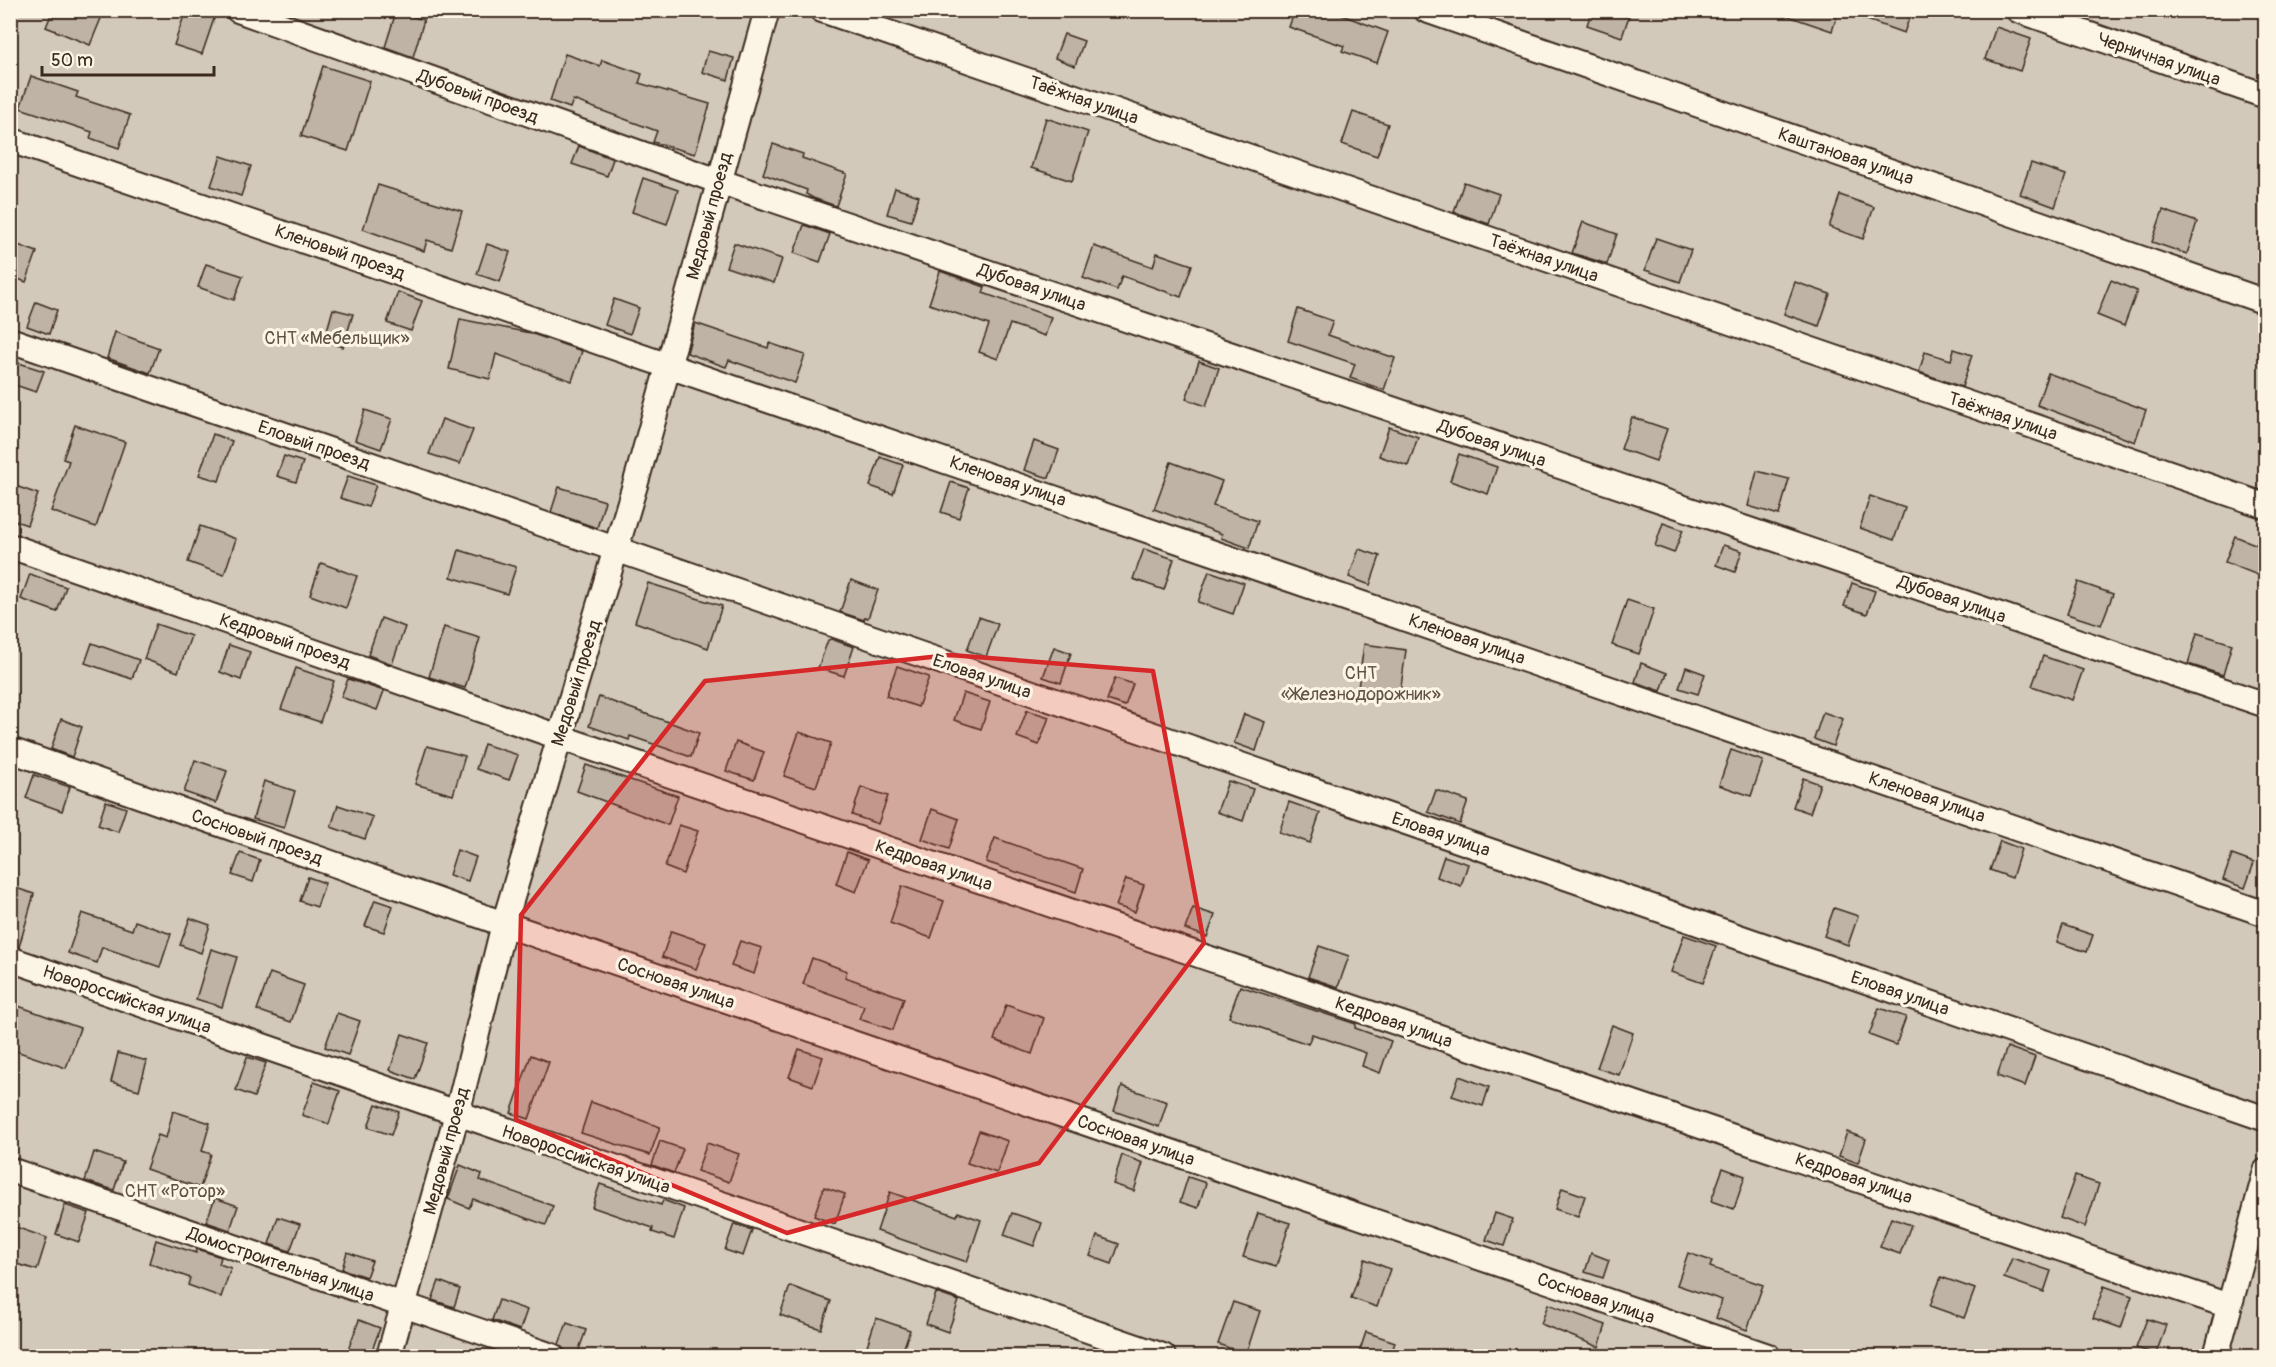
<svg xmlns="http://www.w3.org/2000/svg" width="2276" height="1367" viewBox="0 0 2276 1367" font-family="Pangolin,sans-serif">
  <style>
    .green { fill: #d2c9ba; stroke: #867a6c; stroke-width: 1.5 }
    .building { fill: #beb3a4; stroke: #3b2a1e; stroke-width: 1.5 }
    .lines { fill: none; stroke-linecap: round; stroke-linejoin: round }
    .minor-casing { stroke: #3b2a1e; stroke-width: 28 }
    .minor { stroke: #fcf5e5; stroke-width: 24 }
    .marked { fill: #d62828; fill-opacity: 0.2; stroke: #d62828; stroke-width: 4.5; stroke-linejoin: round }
    .labels { text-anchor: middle; stroke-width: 6; stroke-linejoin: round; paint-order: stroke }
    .street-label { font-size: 18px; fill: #3b2a1e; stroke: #fcf5e5 }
    .park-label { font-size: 18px; fill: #615245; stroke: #fcf5e5 }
  </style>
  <rect width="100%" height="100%" fill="#f0e9d9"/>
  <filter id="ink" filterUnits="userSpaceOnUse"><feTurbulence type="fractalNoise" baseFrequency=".0167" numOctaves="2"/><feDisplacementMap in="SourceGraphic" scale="12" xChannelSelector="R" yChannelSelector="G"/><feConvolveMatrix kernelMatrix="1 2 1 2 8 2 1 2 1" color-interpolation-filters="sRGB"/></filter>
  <g filter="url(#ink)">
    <!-- green -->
    <polygon class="green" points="10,11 2265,11 2265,1356 11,1356"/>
    <!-- building -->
    <g class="building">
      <polygon points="53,10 88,10 102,16 90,45 46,27"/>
      <polygon points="186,10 217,10 202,54 174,45"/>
      <polygon points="1295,10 1328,10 1388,32 1377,63 1342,51 1344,46 1289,27"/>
      <polygon points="1592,10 1631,10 1622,37 1587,25"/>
      <polygon points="1782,10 1839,10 1832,31 1782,14"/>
      <polygon points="1847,10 1912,10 1904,33 1847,13"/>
      <polygon points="396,12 424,20 413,57 385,47"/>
      <polygon points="1996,27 2031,39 2020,71 1985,59"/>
      <polygon points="1064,34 1084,41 1075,66 1055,58"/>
      <polygon points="708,51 734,58 728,80 702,72"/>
      <polygon points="565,54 600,66 602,60 642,74 639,83 710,104 695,154 653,142 657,131 573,100 570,108 550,101"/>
      <polygon points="323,66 370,81 348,151 301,136"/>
      <polygon points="31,76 78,92 76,97 130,115 119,148 90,138 92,132 20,108"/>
      <polygon points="1353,112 1388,124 1377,156 1342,144"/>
      <polygon points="1046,118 1088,132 1072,181 1031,168"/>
      <polygon points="773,144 803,154 802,158 847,174 836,206 813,198 806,194 807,190 763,174"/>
      <polygon points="579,146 613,159 607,176 572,164"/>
      <polygon points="221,156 251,166 241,196 211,186"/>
      <polygon points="2031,163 2066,175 2055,207 2020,194"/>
      <polygon points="643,178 678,190 667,224 632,212"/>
      <polygon points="1464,182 1499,194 1489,224 1454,212"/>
      <polygon points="378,185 462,211 451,248 427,240 424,251 363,229"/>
      <polygon points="895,188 919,196 911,221 887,214"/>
      <polygon points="1840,195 1874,207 1863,239 1829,227"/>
      <polygon points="2163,210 2197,222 2187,254 2152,242"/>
      <polygon points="1583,222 1617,234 1607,264 1572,253"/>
      <polygon points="804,225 830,234 820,262 794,253"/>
      <polygon points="1656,238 1691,250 1680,282 1645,270"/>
      <polygon points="10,242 37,252 26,282 10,276"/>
      <polygon points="734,243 782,259 774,283 726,267"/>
      <polygon points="487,244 510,252 500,282 477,274"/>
      <polygon points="1094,246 1153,267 1157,253 1192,265 1181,297 1122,276 1117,290 1083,278"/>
      <polygon points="206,264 243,276 234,300 198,287"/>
      <polygon points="940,271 985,287 983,293 1051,317 1045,336 1010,324 998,359 979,352 989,325 929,304"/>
      <polygon points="2111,280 2137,291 2124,326 2097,315"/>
      <polygon points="1795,282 1830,294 1819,326 1784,314"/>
      <polygon points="398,292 422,301 411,331 387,323"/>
      <polygon points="614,299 639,308 630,334 605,325"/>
      <polygon points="36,302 57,310 49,334 27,326"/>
      <polygon points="333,309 353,314 343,347 324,341"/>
      <polygon points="1298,309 1333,321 1328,335 1395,358 1384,390 1350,378 1355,364 1288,341"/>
      <polygon points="460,319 530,333 582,351 572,381 496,354 490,379 449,369"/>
      <polygon points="695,323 768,348 769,343 805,355 795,383 729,360 726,367 687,353"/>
      <polygon points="115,332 159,348 150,373 107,358"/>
      <polygon points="1954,349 1972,355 1962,387 1919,372 1925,352 1951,360"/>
      <polygon points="1199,361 1219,368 1206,406 1186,399"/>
      <polygon points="19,363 44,371 36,392 12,384"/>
      <polygon points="2048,373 2146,410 2135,442 2037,405"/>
      <polygon points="365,410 392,419 381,449 355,440"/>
      <polygon points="1632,417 1667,429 1656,461 1621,449"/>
      <polygon points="442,419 473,430 460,464 429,454"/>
      <polygon points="75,425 125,442 96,527 51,511 69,461 63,459"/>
      <polygon points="1389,427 1418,437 1408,466 1379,456"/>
      <polygon points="213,434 232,441 219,481 199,475"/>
      <polygon points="1034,441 1059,450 1049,478 1024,470"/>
      <polygon points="1459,454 1497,467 1488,494 1450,481"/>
      <polygon points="284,456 303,462 296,482 277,476"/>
      <polygon points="880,457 903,465 893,494 870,486"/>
      <polygon points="1171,462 1222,481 1213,506 1258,521 1249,548 1221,538 1222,534 1154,509"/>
      <polygon points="1757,471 1789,479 1779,515 1748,506"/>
      <polygon points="348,476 376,485 368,507 340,498"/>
      <polygon points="951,482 969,488 959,518 941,512"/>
      <polygon points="10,484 38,494 27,525 10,519"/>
      <polygon points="559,487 605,501 597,528 551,512"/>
      <polygon points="1870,496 1905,508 1894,540 1860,528"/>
      <polygon points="1663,523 1683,530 1674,553 1655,546"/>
      <polygon points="200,526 236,539 224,575 188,562"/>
      <polygon points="2235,536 2265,548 2265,578 2225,562"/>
      <polygon points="1723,545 1742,551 1735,572 1716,565"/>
      <polygon points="1144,549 1174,559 1164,590 1133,579"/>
      <polygon points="1359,549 1380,556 1370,585 1349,577"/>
      <polygon points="459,550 516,567 507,594 451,577"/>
      <polygon points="321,563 357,576 346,608 310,595"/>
      <polygon points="1209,571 1244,583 1233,614 1198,602"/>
      <polygon points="30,574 66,587 57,612 21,599"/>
      <polygon points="851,580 878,590 868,618 865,617 864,620 840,612"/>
      <polygon points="2078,582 2113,594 2101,625 2067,614"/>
      <polygon points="648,583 722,606 708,648 635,622"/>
      <polygon points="1852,583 1875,591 1867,614 1844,606"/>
      <polygon points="1627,600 1654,609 1639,654 1612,645"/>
      <polygon points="979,617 998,624 986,657 967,650"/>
      <polygon points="381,618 405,627 392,664 368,655"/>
      <polygon points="156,624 191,636 178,672 144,659"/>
      <polygon points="444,627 480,638 465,688 429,677"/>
      <polygon points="2197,633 2232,644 2223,675 2188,664"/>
      <polygon points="831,639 854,647 844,676 818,668 828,640"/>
      <polygon points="92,643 139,660 132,679 85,663"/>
      <polygon points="1364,644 1406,650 1400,694 1358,688"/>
      <polygon points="229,645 250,652 241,680 220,672"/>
      <polygon points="1054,647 1071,653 1061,683 1043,677"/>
      <polygon points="2043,656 2083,670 2072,700 2032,686"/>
      <polygon points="1641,663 1667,673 1661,691 1635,682"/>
      <polygon points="897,666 929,677 918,707 886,696"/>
      <polygon points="1686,667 1705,674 1698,694 1679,688"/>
      <polygon points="296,668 334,681 320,722 281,709"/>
      <polygon points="1115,678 1133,684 1125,706 1107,700"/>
      <polygon points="348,679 384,691 377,710 341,697"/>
      <polygon points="963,693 990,702 981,729 954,720"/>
      <polygon points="599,697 699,733 691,757 630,736 629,740 589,726"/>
      <polygon points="1027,710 1049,717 1039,745 1017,737"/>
      <polygon points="1823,712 1843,719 1833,746 1814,739"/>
      <polygon points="1244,714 1265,722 1256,751 1234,743"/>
      <polygon points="61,719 82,727 72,757 51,749"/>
      <polygon points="799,732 831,743 816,787 784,776"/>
      <polygon points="736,742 764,752 754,780 726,771"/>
      <polygon points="484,744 518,755 509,780 476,769"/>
      <polygon points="427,746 465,756 453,795 415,784"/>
      <polygon points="1731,750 1763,761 1751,796 1719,785"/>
      <polygon points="195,760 227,771 216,803 184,792"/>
      <polygon points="586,765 678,796 668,825 577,791"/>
      <polygon points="34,775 70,787 62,811 26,798"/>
      <polygon points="1803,778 1820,784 1810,813 1793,807"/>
      <polygon points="264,781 295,791 284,828 253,819"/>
      <polygon points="1228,781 1253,789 1243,821 1217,812"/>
      <polygon points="861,787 888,796 878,824 852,815"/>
      <polygon points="1436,790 1468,801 1460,824 1428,812"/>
      <polygon points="106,801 126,808 118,832 98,825"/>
      <polygon points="1289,802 1320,813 1310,843 1279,832"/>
      <polygon points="338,805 373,817 365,839 331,827"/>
      <polygon points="932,809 959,819 949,849 922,839"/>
      <polygon points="679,825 698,831 683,874 665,867"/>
      <polygon points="995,838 1083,869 1076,892 986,862"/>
      <polygon points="2000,841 2021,849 2012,878 1990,870"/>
      <polygon points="457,850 476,857 468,881 449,875"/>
      <polygon points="847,852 868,860 856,892 836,884"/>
      <polygon points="240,853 260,860 253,882 232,875"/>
      <polygon points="2232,855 2254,863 2245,888 2223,880"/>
      <polygon points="1444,856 1468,864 1461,886 1437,877"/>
      <polygon points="308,877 325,883 317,907 300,901"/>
      <polygon points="1126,879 1144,885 1135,912 1116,906"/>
      <polygon points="10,886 34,894 19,947 10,945"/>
      <polygon points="902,886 944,901 931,938 890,923"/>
      <polygon points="375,900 393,906 384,932 365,926"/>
      <polygon points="1193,908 1215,915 1207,937 1185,929"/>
      <polygon points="1834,908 1858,916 1848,945 1824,936"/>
      <polygon points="82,913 132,930 135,921 171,934 160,967 102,947 97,963 68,953"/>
      <polygon points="190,918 210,925 201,953 180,945"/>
      <polygon points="2063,925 2093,935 2087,952 2057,942"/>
      <polygon points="671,931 706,943 696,969 662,957"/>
      <polygon points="1684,935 1716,946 1703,983 1671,972"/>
      <polygon points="740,941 762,948 754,974 731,966"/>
      <polygon points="1319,946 1349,956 1338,987 1308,977"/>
      <polygon points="211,949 237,957 222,1007 196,999"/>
      <polygon points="812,958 847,971 845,977 904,998 893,1030 859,1019 864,1006 803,984"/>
      <polygon points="270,973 304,985 291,1022 257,1010"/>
      <polygon points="1240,986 1356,1024 1355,1028 1391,1041 1380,1073 1362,1066 1366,1053 1312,1034 1308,1044 1229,1017"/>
      <polygon points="10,1003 80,1028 66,1068 10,1049"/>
      <polygon points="1006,1005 1044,1018 1032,1054 994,1040"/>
      <polygon points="1879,1008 1906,1017 1896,1045 1869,1035"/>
      <polygon points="337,1013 360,1021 348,1055 325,1047"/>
      <polygon points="1612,1025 1633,1033 1619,1075 1597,1068"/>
      <polygon points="402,1034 428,1043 415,1079 390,1070"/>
      <polygon points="2007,1047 2035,1057 2025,1086 1997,1076"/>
      <polygon points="799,1049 823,1057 813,1086 789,1077"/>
      <polygon points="118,1053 147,1061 139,1090 111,1082"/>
      <polygon points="531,1055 549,1062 529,1119 511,1113"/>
      <polygon points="247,1057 266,1063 254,1097 236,1090"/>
      <polygon points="1459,1076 1489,1087 1483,1106 1452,1096"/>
      <polygon points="314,1082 340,1091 329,1124 302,1115"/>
      <polygon points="1122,1086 1167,1102 1159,1127 1114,1111"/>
      <polygon points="591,1102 660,1127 650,1155 581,1133"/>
      <polygon points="376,1104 399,1112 391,1135 368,1127"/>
      <polygon points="173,1111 210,1123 202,1151 211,1154 200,1188 146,1169 158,1135 166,1138"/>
      <polygon points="979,1131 1008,1141 997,1173 967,1163"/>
      <polygon points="1847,1132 1866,1139 1858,1163 1839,1156"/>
      <polygon points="660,1141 683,1149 674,1173 652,1165"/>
      <polygon points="707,1143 739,1154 729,1182 697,1171"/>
      <polygon points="94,1152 123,1162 114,1190 85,1181"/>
      <polygon points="1122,1155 1143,1163 1134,1191 1113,1184"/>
      <polygon points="460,1165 482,1174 480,1180 553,1206 546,1225 473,1199 469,1208 448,1199"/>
      <polygon points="1723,1168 1745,1176 1734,1209 1711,1201"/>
      <polygon points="2075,1176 2099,1184 2085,1227 2060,1218"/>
      <polygon points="1188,1177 1206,1183 1198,1208 1180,1202"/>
      <polygon points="600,1184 661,1205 663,1200 684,1208 674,1239 652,1232 653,1228 592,1207"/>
      <polygon points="824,1187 845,1194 835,1224 814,1216"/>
      <polygon points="1562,1188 1585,1196 1578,1217 1555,1209"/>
      <polygon points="890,1192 957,1216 958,1212 981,1220 967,1262 877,1231"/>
      <polygon points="215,1198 238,1206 230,1230 206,1222"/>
      <polygon points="65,1205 89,1213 79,1242 56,1234"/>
      <polygon points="1012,1213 1042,1223 1034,1246 1004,1235"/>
      <polygon points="1258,1213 1290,1223 1276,1267 1243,1257"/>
      <polygon points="1495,1213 1513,1219 1504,1246 1486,1240"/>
      <polygon points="278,1217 300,1224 290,1251 269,1244"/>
      <polygon points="1891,1218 1911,1225 1900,1254 1880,1247"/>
      <polygon points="734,1224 752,1230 743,1256 725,1250"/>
      <polygon points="10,1225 47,1238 37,1270 10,1262"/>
      <polygon points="1097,1236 1119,1244 1112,1264 1090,1256"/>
      <polygon points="156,1240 196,1253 197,1249 221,1257 219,1264 231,1268 221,1297 188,1285 190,1278 149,1263"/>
      <polygon points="347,1252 372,1261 366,1277 342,1269"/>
      <polygon points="1591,1253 1609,1260 1603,1278 1585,1272"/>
      <polygon points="1688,1253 1712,1261 1710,1267 1763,1285 1747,1330 1716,1318 1722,1300 1677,1285"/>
      <polygon points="2012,1258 2051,1271 2044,1292 2004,1278"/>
      <polygon points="1365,1259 1390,1269 1377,1307 1351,1298"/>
      <polygon points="1941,1277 1975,1289 1964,1318 1930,1306"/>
      <polygon points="439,1281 460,1289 454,1307 432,1300"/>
      <polygon points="790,1286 831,1301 821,1329 780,1315"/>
      <polygon points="2104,1286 2132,1296 2121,1328 2093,1318"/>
      <polygon points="936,1293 959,1301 948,1332 926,1324"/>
      <polygon points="499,1300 527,1310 520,1330 492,1320"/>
      <polygon points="1233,1302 1260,1311 1246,1354 1218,1344"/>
      <polygon points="1548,1304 1606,1325 1599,1347 1541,1324"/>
      <polygon points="876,1318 910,1330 901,1356 877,1356 865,1352"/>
      <polygon points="2147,1319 2166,1325 2156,1354 2136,1348"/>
      <polygon points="359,1320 380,1328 370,1356 348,1350"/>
      <polygon points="567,1323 586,1330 577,1355 565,1351 559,1344"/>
      <polygon points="1366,1332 1395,1342 1391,1356 1358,1356"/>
    </g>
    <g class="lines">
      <!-- minor casing -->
      <g class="minor-casing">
        <g id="minor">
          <polyline points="238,10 718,181 2266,705"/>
          <polyline points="822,10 2266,506"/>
          <polyline points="1426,10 2266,302"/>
          <polyline points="2018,10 2266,96"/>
          <polyline points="10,140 2266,914"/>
          <polyline points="10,340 2266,1119"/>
          <polyline points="10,546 559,737 2229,1306"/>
          <polyline points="10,750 504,924 1768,1356"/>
          <polyline points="10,959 1163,1356"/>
          <polyline points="10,1170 552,1356"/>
          <polyline points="389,1356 457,1114 504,924 638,475 767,10"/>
          <polyline points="2216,1356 2266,1171"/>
        </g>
      </g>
      <!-- minor -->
      <use href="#minor" class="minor"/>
    </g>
  </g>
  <!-- marked area -->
  <path class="marked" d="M950 655 1153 671 1204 943 1039 1163 787 1233 516 1120 521 915 705 681Z"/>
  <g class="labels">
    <!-- street labels -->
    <g class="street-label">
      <text transform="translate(2159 59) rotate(19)" y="6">Черничная улица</text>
      <text transform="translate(478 96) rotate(20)" y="6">Дубовый проезд</text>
      <text transform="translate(1084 100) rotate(19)" y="6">Таёжная улица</text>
      <text transform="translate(1846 156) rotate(19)" y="6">Каштановая улица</text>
      <text transform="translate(709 216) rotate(-75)" y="6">Медовый проезд</text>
      <text transform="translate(340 252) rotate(19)" y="6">Кленовый проезд</text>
      <text transform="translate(1544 258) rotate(19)" y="6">Таёжная улица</text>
      <text transform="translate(1032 287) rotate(19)" y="6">Дубовая улица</text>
      <text transform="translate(2003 416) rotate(19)" y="6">Таёжная улица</text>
      <text transform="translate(1492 443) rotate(19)" y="6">Дубовая улица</text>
      <text transform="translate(314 445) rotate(19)" y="6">Еловый проезд</text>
      <text transform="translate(1008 481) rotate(19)" y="6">Кленовая улица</text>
      <text transform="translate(1952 599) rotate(19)" y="6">Дубовая улица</text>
      <text transform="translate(1467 639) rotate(19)" y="6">Кленовая улица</text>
      <text transform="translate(285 641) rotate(19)" y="6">Кедровый проезд</text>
      <text transform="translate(982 676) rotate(19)" y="6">Еловая улица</text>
      <text transform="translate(576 683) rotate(-73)" y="6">Медовый проезд</text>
      <text transform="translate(1927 797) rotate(19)" y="6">Кленовая улица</text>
      <text transform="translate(1441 834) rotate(19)" y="6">Еловая улица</text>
      <text transform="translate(257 837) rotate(19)" y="6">Сосновый проезд</text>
      <text transform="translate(934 865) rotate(19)" y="6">Кедровая улица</text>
      <text transform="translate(676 983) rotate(19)" y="6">Сосновая улица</text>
      <text transform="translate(1900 993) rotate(19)" y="6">Еловая улица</text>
      <text transform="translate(127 999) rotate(19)" y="6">Новороссийская улица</text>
      <text transform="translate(1394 1022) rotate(19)" y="6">Кедровая улица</text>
      <text transform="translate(1136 1140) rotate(19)" y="6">Сосновая улица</text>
      <text transform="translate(446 1151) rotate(-75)" y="6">Медовый проезд</text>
      <text transform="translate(586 1159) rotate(19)" y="6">Новороссийская улица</text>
      <text transform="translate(1854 1178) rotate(19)" y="6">Кедровая улица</text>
      <text transform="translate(281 1264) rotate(19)" y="6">Домостроительная улица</text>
      <text transform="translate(1596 1298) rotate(19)" y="6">Сосновая улица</text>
    </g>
    <!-- park labels -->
    <g class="park-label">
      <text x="337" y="344">СНТ «Мебельщик»</text>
      <text x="1361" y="679">СНТ<tspan x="1361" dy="21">«Железнодорожник»</tspan></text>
      <text x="175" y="1197">СНТ «Ротор»</text>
    </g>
  </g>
  <!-- margin -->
  <rect width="2276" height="1367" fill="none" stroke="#fcf5e5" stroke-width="36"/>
  <rect x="18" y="18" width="2240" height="1331" fill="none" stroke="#3b2a1e" stroke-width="2" filter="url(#ink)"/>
  <!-- scale -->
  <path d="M42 66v9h172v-9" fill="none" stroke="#3b2a1e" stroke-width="3"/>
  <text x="51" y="66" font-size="18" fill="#3b2a1e" stroke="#fcf5e5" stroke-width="4.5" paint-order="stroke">50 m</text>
</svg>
